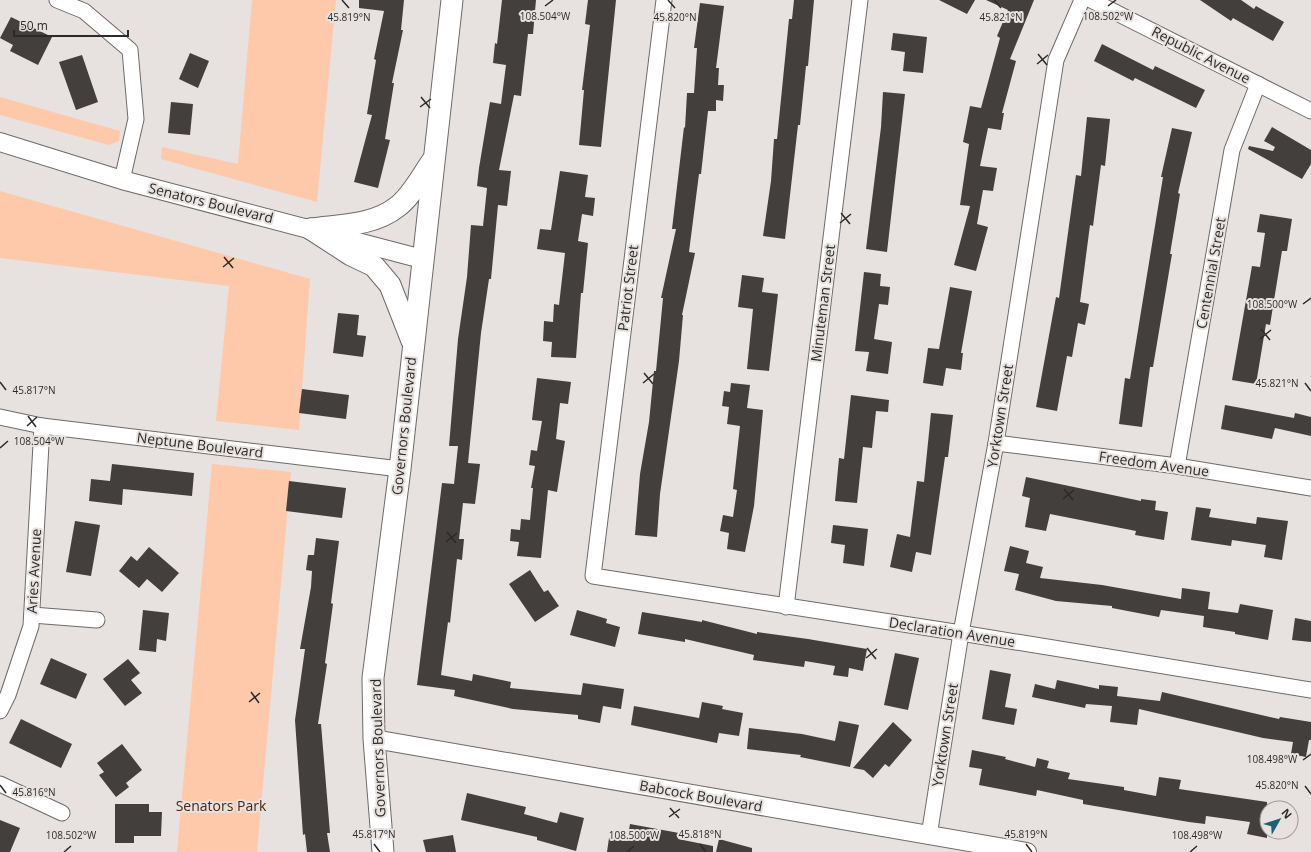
<svg xmlns="http://www.w3.org/2000/svg" width="1311" height="852" viewBox="0 0 1311 852" font-family="'Open Sans',sans-serif">
  <style>
    .green { fill: #fec8ab }
    .building { fill: #433f3d }
    .lines { fill: none; stroke-linecap: round; stroke-linejoin: round }
    .minor-casing { stroke: #6f6a68; stroke-width: 17 }
    .tertiary-casing { stroke: #6f6a68; stroke-width: 20 }
    .secondary-casing { stroke: #6f6a68; stroke-width: 23 }
    .minor { stroke: #fff; stroke-width: 15 }
    .tertiary { stroke: #fff; stroke-width: 18 }
    .secondary { stroke: #fff; stroke-width: 21 }
    .ticks { fill: none; stroke: #2c2a29; stroke-width: 1.5 }
    .labels { text-anchor: middle; stroke-width: 4; stroke-linejoin: round; paint-order: stroke }
    .street-label { font-size: 14px; fill: #2c2a29; stroke: #e7e2df }
    .park-label { font-size: 14px; fill: #48240e; stroke: #e7e2df }
    .ticks-label { font-size: 10px; text-anchor: middle; fill: #2c2a29; stroke: #e7e2df; stroke-width: 4; stroke-linejoin: round; paint-order: stroke }
  </style>
  <rect width="100%" height="100%" fill="#e7e2df"/>
  <!-- green -->
  <g class="green">
    <polygon points="252,0 336,0 317,202 161,159 162,147 238,164"/>
    <polygon points="0,97 120,131 119,141 109,145 0,115"/>
    <polygon points="0,191 310,279 299,430 216,421 229,286 0,258"/>
    <polygon points="212,464 291,472 257,852 177,852"/>
  </g>
  <!-- building -->
  <g class="building">
    <polygon points="359,0 404,0 401,30 403,30 392,83 394,83 385,139 390,140 378,188 354,182 372,115 367,114 376,60 374,59 384,11 359,8"/>
    <polygon points="502,0 536,0 533,34 528,34 521,96 514,95 499,170 511,171 507,206 498,205 491,279 489,279 481,333 468,463 480,464 475,504 463,503 459,539 464,539 462,560 457,559 450,623 448,622 441,675 472,681 473,674 511,682 510,688 581,695 583,683 624,689 621,709 603,706 600,723 578,719 578,715 513,709 454,696 455,690 417,685 442,483 454,484 458,446 449,446 458,339 467,277 471,225 483,226 487,188 477,186 479,168 490,102 501,104 506,65 493,63 495,43 497,44"/>
    <polygon points="588,0 616,0 601,147 579,145 584,90 582,90 590,25 585,24"/>
    <polygon points="794,0 814,0 808,66 806,66 800,125 798,125 785,239 763,236 771,181 774,139 777,139 789,19 792,19"/>
    <polygon points="939,0 975,0 967,14"/>
    <polygon points="986,0 1034,0 1010,59 1016,61 1002,113 1004,113 1001,130 988,128 980,166 997,168 993,191 983,190 977,224 988,227 976,271 954,265 970,206 960,205 969,144 963,142 970,106 981,108 1000,38 997,36 1008,10"/>
    <polygon points="1200,0 1241,0 1254,9 1256,6 1284,22 1273,41 1233,18 1231,21"/>
    <polygon points="700,3 724,6 716,68 719,68 718,85 724,85 723,101 716,100 716,111 708,111 701,174 699,174 689,252 695,253 682,315 683,315 679,361 660,494 657,537 635,535 640,474 649,422 654,371 656,371 663,298 661,298 676,229 672,229 684,127 685,128 687,93 694,93 697,48 694,48"/>
    <polygon points="11,17 52,37 38,65 10,51 13,45 0,38"/>
    <polygon points="893,33 927,37 923,73 903,71 905,52 891,50"/>
    <polygon points="1102,44 1153,70 1155,66 1205,90 1196,108 1135,78 1133,81 1094,61"/>
    <polygon points="190,53 209,61 198,88 179,79"/>
    <polygon points="82,55 98,102 76,110 59,62"/>
    <polygon points="883,92 905,94 887,252 866,249 881,127"/>
    <polygon points="171,102 193,104 190,135 168,133"/>
    <polygon points="1087,117 1110,119 1105,166 1101,165 1093,226 1090,225 1080,302 1089,304 1085,325 1078,323 1072,357 1067,356 1057,411 1036,407 1056,297 1059,298 1076,175 1081,176"/>
    <polygon points="1272,127 1311,150 1311,164 1302,179 1248,149 1249,146 1273,151 1275,147 1264,141"/>
    <polygon points="1172,128 1192,132 1178,193 1180,194 1170,254 1172,254 1153,367 1150,367 1142,427 1119,424 1125,378 1130,379 1163,177 1161,177"/>
    <polygon points="560,171 588,175 585,197 595,198 593,216 582,214 578,241 588,243 583,293 581,293 576,358 551,357 552,342 543,341 544,321 553,322 554,304 559,305 565,253 537,249 540,229 551,230"/>
    <polygon points="1260,214 1292,219 1287,251 1282,251 1270,325 1266,324 1256,384 1232,380 1252,266 1260,267 1265,233 1257,232"/>
    <polygon points="864,272 881,274 880,286 890,287 888,305 879,304 874,339 892,342 888,374 866,371 869,352 855,351"/>
    <polygon points="742,275 764,278 762,292 778,294 769,371 747,369 753,309 738,307"/>
    <polygon points="950,287 972,291 961,353 963,353 961,370 946,368 943,386 923,383 928,348 939,349"/>
    <polygon points="338,313 359,315 357,335 366,336 363,357 333,353"/>
    <polygon points="537,378 571,382 568,404 560,403 556,439 565,441 557,492 548,490 541,558 517,556 519,542 510,541 511,529 520,530 521,519 530,520 533,488 531,488 535,466 529,465 531,450 537,451 542,421 532,420"/>
    <polygon points="731,383 750,385 747,408 763,410 754,506 745,552 727,549 729,533 720,531 723,515 733,517 737,490 733,489 740,426 727,424 729,407 722,406 724,391 730,392"/>
    <polygon points="302,389 349,395 346,419 299,413"/>
    <polygon points="851,395 889,400 888,412 876,411 872,448 863,447 857,503 835,501 839,458 844,459"/>
    <polygon points="1225,405 1294,418 1295,413 1311,417 1311,436 1275,428 1272,439 1221,429"/>
    <polygon points="931,413 953,415 948,457 945,457 931,555 916,552 912,572 890,567 897,534 910,537 917,481 924,482"/>
    <polygon points="112,464 194,473 192,496 123,489 122,505 89,501 91,479 110,481"/>
    <polygon points="1026,477 1141,501 1141,499 1156,501 1155,510 1168,512 1164,540 1135,535 1136,531 1050,514 1046,531 1025,527 1030,498 1022,496"/>
    <polygon points="289,481 346,488 342,518 286,511"/>
    <polygon points="1196,507 1211,509 1209,517 1256,524 1257,517 1288,521 1282,560 1264,557 1266,545 1232,540 1231,546 1191,540"/>
    <polygon points="75,521 100,525 91,576 66,572"/>
    <polygon points="833,525 868,529 864,566 843,563 845,545 831,543"/>
    <polygon points="316,538 339,541 331,603 333,604 325,663 327,664 318,724 321,724 330,833 327,833 330,852 307,852 305,834 303,835 295,720 305,649 300,649 311,587 312,571 306,570 308,555 314,555"/>
    <polygon points="1010,546 1029,551 1026,563 1043,567 1040,578 1102,585 1181,599 1182,588 1210,592 1208,609 1238,613 1240,604 1273,610 1268,640 1235,634 1235,632 1203,627 1204,616 1161,610 1159,617 1112,608 1112,606 1056,601 1015,590 1019,574 1004,571"/>
    <polygon points="149,547 179,573 162,592 147,579 139,588 119,571 131,556 137,561"/>
    <polygon points="530,570 544,592 548,590 559,606 535,622 509,584"/>
    <polygon points="143,610 169,613 166,641 157,639 156,652 139,650"/>
    <polygon points="577,610 607,619 606,623 620,627 615,647 570,635"/>
    <polygon points="642,612 702,622 702,620 757,634 757,632 808,639 867,649 863,671 849,668 848,677 833,675 835,666 805,661 804,667 753,660 754,655 685,639 685,642 638,634"/>
    <polygon points="1295,618 1311,621 1311,642 1292,640"/>
    <polygon points="895,653 919,658 908,710 884,705"/>
    <polygon points="51,658 87,674 76,699 40,684"/>
    <polygon points="128,659 140,673 131,680 142,693 125,706 103,679"/>
    <polygon points="990,670 1011,674 1005,707 1017,709 1014,725 982,719"/>
    <polygon points="1057,680 1099,689 1099,685 1118,687 1117,696 1160,701 1162,692 1279,719 1280,717 1311,722 1311,740 1309,740 1306,757 1291,754 1293,742 1263,738 1139,709 1137,725 1110,722 1112,706 1086,704 1085,708 1032,697 1035,684 1055,689"/>
    <polygon points="702,702 723,706 722,709 743,713 739,736 719,733 717,743 631,725 634,706 699,718"/>
    <polygon points="21,719 72,744 61,768 9,743"/>
    <polygon points="839,721 859,725 850,767 800,757 801,755 747,749 749,728 802,734 835,741"/>
    <polygon points="893,722 912,740 889,767 885,764 873,778 864,770 853,768"/>
    <polygon points="122,744 142,770 126,783 129,787 116,797 99,775 104,772 97,763"/>
    <polygon points="972,750 1006,757 1005,759 1035,767 1037,758 1049,761 1047,768 1070,773 1068,779 1124,787 1124,790 1156,796 1159,777 1181,780 1179,789 1267,802 1267,838 1247,834 1250,822 1206,816 1205,824 1189,822 1083,804 1083,800 1037,790 1036,796 979,785 982,769 969,767"/>
    <polygon points="467,793 526,807 524,814 557,823 560,812 584,818 576,851 537,840 537,837 461,820"/>
    <polygon points="115,804 149,804 149,812 162,812 161,836 134,836 134,843 115,843"/>
    <polygon points="0,820 20,828 10,852 0,852"/>
    <polygon points="630,824 679,833 678,839 713,846 713,852 607,852 609,838 627,841"/>
    <polygon points="453,835 456,852 426,852 423,840"/>
    <polygon points="719,839 752,848 752,852 716,852"/>
  </g>
  <g class="lines">
    <!-- minor casing -->
    <g class="minor-casing">
      <g id="minor">
        <polyline points="57,0 84,11 130,50 136,119 122,180"/>
        <polyline points="664,0 593,576 961,633 1311,690"/>
        <polyline points="1091,0 1311,111"/>
        <polyline points="0,417 42,426 400,469"/>
        <polyline points="996,443 1177,466 1311,488"/>
        <polyline points="1177,466 1232,150 1258,84"/>
        <polyline points="786,607 860,0"/>
        <polyline points="32,615 97,620"/>
        <polyline points="0,711 8,695 31,626 42,426"/>
        <polyline points="0,784 62,813"/>
        <polyline points="929,836 961,633 996,443 1056,60 1082,0"/>
      </g>
    </g>
    <!-- tertiary casing -->
    <g class="tertiary-casing">
      <g id="tertiary">
        <polyline points="0,142 122,180 422,259"/>
        <polyline points="374,739 1027,852"/>
      </g>
    </g>
    <!-- secondary casing -->
    <g class="secondary-casing">
      <g id="secondary">
        <polyline points="311,229 351,255 374,266 390,285 412,341"/>
        <path d="M311 229C339 225 373 226 397 207 412 196 422 175 433 160"/>
        <polyline points="383,852 374,739 373,678 400,469 452,0"/>
      </g>
    </g>
    <!-- minor -->
    <use href="#minor" class="minor"/>
    <!-- tertiary -->
    <use href="#tertiary" class="tertiary"/>
    <!-- secondary -->
    <use href="#secondary" class="secondary"/>
  </g>
  <!-- ticks -->
  <path class="ticks" d="M342 0 349 8M668 0 675 8M994 0 1001 8M545 6 553 0M1108 6 1116 0M1038 54 1047 65M1037 64 1048 55M421 97 430 108M420 107 431 99M841 213 850 224M840 223 851 214M224 257 233 268M223 267 234 258M1303 304 1311 298M1261 329 1270 340M1260 339 1271 330M644 373 653 384M0 382 6 390M643 383 654 374M1305 383 1311 391M28 416 36 427M27 426 37 417M0 448 8 441M1064 489 1073 500M1063 499 1074 490M447 532 456 543M446 542 457 533M867 648 876 659M866 658 877 649M251 692 259 703M249 702 260 693M1303 760 1311 754M0 785 6 793M1305 786 1311 794M670 808 679 818M669 817 680 809M374 844 380 852M700 844 706 852M1026 844 1032 852M64 852 71 846M627 852 634 846M1190 852 1197 846"/>
  <g class="labels">
    <!-- street labels -->
    <g class="street-label">
      <text transform="translate(1201 55) rotate(27)" y="5">Republic Avenue</text>
      <text transform="translate(211 203) rotate(14)" y="5">Senators Boulevard</text>
      <text transform="translate(1211 273) rotate(-80)" y="5">Centennial Street</text>
      <text transform="translate(628 288) rotate(-83)" y="5">Patriot Street</text>
      <text transform="translate(823 303) rotate(-83)" y="5">Minuteman Street</text>
      <text transform="translate(1000 416) rotate(-81)" y="5">Yorktown Street</text>
      <text transform="translate(404 426) rotate(-84)" y="5">Governors Boulevard</text>
      <text transform="translate(200 445) rotate(7)" y="5">Neptune Boulevard</text>
      <text transform="translate(1154 464) rotate(8)" y="5">Freedom Avenue</text>
      <text transform="translate(34 571) rotate(-87)" y="5">Aries Avenue</text>
      <text transform="translate(952 632) rotate(9)" y="5">Declaration Avenue</text>
      <text transform="translate(945 735) rotate(-81)" y="5">Yorktown Street</text>
      <text transform="translate(378 748) rotate(-92)" y="5">Governors Boulevard</text>
      <text transform="translate(701 796) rotate(10)" y="5">Babcock Boulevard</text>
    </g>
    <!-- park labels -->
    <g class="park-label">
      <text x="221" y="811">Senators Park</text>
    </g>
  </g>
  <g class="ticks-label">
    <text x="545" y="20">108.504°W</text>
    <text x="1108" y="20">108.502°W</text>
    <text x="349" y="21">45.819°N</text>
    <text x="675" y="21">45.820°N</text>
    <text x="1001" y="21">45.821°N</text>
    <text x="1272" y="308">108.500°W</text>
    <text x="1277" y="387">45.821°N</text>
    <text x="34" y="394">45.817°N</text>
    <text x="39" y="445">108.504°W</text>
    <text x="1272" y="763">108.498°W</text>
    <text x="1277" y="789">45.820°N</text>
    <text x="34" y="796">45.816°N</text>
    <text x="374" y="838">45.817°N</text>
    <text x="700" y="838">45.818°N</text>
    <text x="1026" y="838">45.819°N</text>
    <text x="71" y="839">108.502°W</text>
    <text x="634" y="839">108.500°W</text>
    <text x="1197" y="839">108.498°W</text>
  </g>
  <!-- north arrow -->
  <g transform="translate(1279 820) rotate(51)"><circle r="19" fill="#e7e2df" stroke="#9c9896"/>
  <path d="M0-3L7 15L0 10L-7 15Z" fill="#1b6172"/>
  <text y="-6" font-size="11" font-weight="bold" text-anchor="middle" fill="#2c2a29">N</text>
  </g>
  <!-- scale -->
  <path d="M14 30v6h114v-6" fill="none" stroke="#2c2a29" stroke-width="2"/>
  <text x="20" y="30" font-size="12" fill="#2c2a29" stroke="#e7e2df" stroke-width="3" paint-order="stroke">50 m</text>
</svg>
